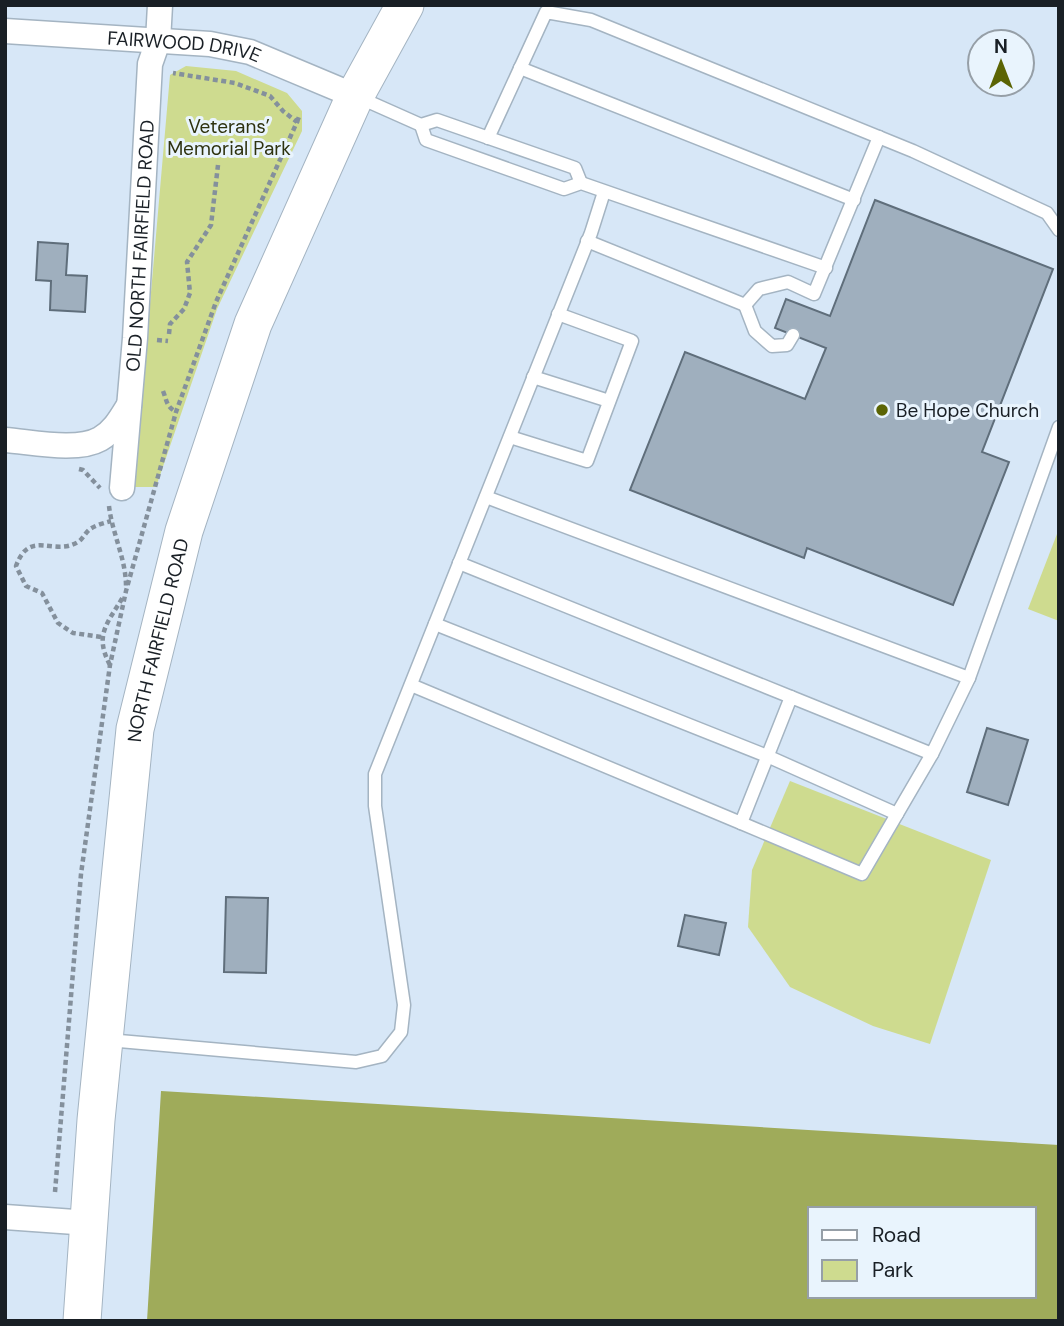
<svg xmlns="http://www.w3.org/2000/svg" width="1064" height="1326" viewBox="0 0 1064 1326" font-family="'DM Sans',sans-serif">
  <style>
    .green { fill: #cedb8f }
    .forest { fill: #9fab5a; fill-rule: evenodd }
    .building { fill: #9fafbe; stroke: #5f6e7b; stroke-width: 2 }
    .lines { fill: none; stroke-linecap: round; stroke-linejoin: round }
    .service-casing { stroke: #a4b4c2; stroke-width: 15 }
    .minor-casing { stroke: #a4b4c2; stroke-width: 27 }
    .primary-casing { stroke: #a4b4c2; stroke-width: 39 }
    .path { stroke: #84909c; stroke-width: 4.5; stroke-dasharray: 5 3.5; stroke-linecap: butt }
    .service { stroke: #fff; stroke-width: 12 }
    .minor { stroke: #fff; stroke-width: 24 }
    .primary { stroke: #fff; stroke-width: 37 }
    .poi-dot { fill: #5b6404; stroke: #e9f4fd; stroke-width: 2.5 }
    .labels { text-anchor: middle; stroke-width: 6; stroke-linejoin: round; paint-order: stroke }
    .street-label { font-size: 19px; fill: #191f25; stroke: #e9f4fd }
    .park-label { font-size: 19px; fill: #2e320f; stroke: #e9f4fd }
    .poi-label { font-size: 19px; fill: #191f25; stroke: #e9f4fd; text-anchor: start }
  </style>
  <rect width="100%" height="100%" fill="#d7e7f7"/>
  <!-- green -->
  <g class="green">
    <polygon points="186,66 236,71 287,93 302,111 302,131 217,309 156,487 134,487 170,75"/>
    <polygon points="1057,534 1059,535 1059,621 1028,609"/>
    <polygon points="790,781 991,860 930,1044 873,1026 790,987 748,927 752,870"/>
  </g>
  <!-- forest -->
  <path class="forest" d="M161 1091 1059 1145V1321H147ZM810 1209H1034V1296H810Z"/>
  <!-- building -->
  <g class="building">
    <polygon points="875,200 1053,269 982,452 1009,462 953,605 807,548 804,558 630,490 685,352 805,399 826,348 775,328 786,299 830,316"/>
    <polygon points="38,242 68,244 66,275 87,276 85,312 50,310 51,281 36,280"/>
    <polygon points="987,728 1028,740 1008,805 967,792"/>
    <polygon points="226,897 268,898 266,973 224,972"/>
    <polygon points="685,915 726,923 719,955 678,946"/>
  </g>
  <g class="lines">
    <!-- service casing -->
    <g class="service-casing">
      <g id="service">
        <polyline points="520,68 854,200"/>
        <polyline points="358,97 421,125 437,120 575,168 581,183"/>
        <polyline points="421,125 426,140 564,189 581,183 826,268"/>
        <polyline points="488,138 546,12 591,20 913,151 1047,213 1059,230"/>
        <polyline points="587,241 745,305 759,289 788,282 814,294 879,137"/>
        <polyline points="745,305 755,331 772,346 787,345 793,335"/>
        <polyline points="533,377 609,401"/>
        <polyline points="510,437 587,461 632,341 558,314"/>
        <polyline points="486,497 969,678"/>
        <polyline points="459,563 791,697"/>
        <polyline points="435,624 767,756 897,814"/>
        <polyline points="411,685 741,823 791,697 932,754 969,678 1059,427"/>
        <polyline points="741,823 862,874 932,754"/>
        <polyline points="108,1040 356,1062 382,1056 401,1032 404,1005 375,806 375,774 591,233 604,192"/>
      </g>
    </g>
    <!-- minor casing -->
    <g class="minor-casing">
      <g id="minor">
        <path id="s1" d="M5 31 210 44 250 52 355 96"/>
        <path d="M5 440C32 442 77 452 100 439 114 431 121 418 129 405"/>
        <path id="s2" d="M122 488 135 338 150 64 158 41 160 5"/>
        <polyline points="5,1217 89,1223"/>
      </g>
    </g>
    <!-- primary casing -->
    <g class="primary-casing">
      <g id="primary">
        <path id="s3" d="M82 1321 96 1120 135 729 184 531 253 324 355 96 405 5"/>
      </g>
    </g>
    <!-- path -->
    <g class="path">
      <polyline points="297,122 300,114"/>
      <polyline points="169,334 170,324 184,309 190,293 187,262 211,225 218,165"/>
      <polyline points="157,340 168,341"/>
      <path d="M163 391C167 401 166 406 176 412"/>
      <polyline points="79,469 83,470 100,488"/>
      <path d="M109 506C112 533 126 559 126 586"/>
      <path d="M101 637 73 633 58 623 42 593 26 586 16 566C30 528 53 557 78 542 83 539 85 533 90 529 96 525 104 523 111 521"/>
      <path d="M110 665C94 635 107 624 123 597"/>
      <polyline points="55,1192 81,874 110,665 126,591 176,412 216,302 297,122 283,111 270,96 235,83 173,73"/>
    </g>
    <!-- service -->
    <use href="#service" class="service"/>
    <!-- minor -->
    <use href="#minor" class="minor"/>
    <!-- primary -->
    <use href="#primary" class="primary"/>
  </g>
  <!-- markers -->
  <circle class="poi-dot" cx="882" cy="410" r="7"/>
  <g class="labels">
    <!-- street labels -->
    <g class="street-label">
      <text dy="7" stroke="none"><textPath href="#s1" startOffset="180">FAIRWOOD DRIVE</textPath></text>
      <text dy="7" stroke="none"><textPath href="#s2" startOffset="243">OLD NORTH FAIRFIELD ROAD</textPath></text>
      <text dy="7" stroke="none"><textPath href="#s3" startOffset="686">NORTH FAIRFIELD ROAD</textPath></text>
    </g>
    <!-- park labels -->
    <g class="park-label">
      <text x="229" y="133">Veterans’<tspan x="229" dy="22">Memorial Park</tspan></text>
    </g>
    <!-- poi labels -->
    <g class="poi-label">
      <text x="896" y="417">Be Hope Church</text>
    </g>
  </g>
  <!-- border -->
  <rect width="1064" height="1326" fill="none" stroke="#191f25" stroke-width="14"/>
  <!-- legend -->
  <rect x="808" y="1207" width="228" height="91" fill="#e9f4fd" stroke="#969fa7" stroke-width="2"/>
  <rect x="822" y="1230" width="35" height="10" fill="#ffffff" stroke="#969fa7" stroke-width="2"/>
  <text x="872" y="1242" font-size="21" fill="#191f25">Road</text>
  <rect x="822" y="1260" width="35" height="21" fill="#cedb8f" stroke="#969fa7" stroke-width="2"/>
  <text x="872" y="1277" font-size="21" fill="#191f25">Park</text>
  <!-- north arrow -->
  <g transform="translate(1001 63)"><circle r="33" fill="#e9f4fd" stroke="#969fa7" stroke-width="2"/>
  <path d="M0-5L12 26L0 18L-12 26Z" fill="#5b6404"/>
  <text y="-10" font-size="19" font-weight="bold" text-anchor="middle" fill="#191f25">N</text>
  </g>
</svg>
